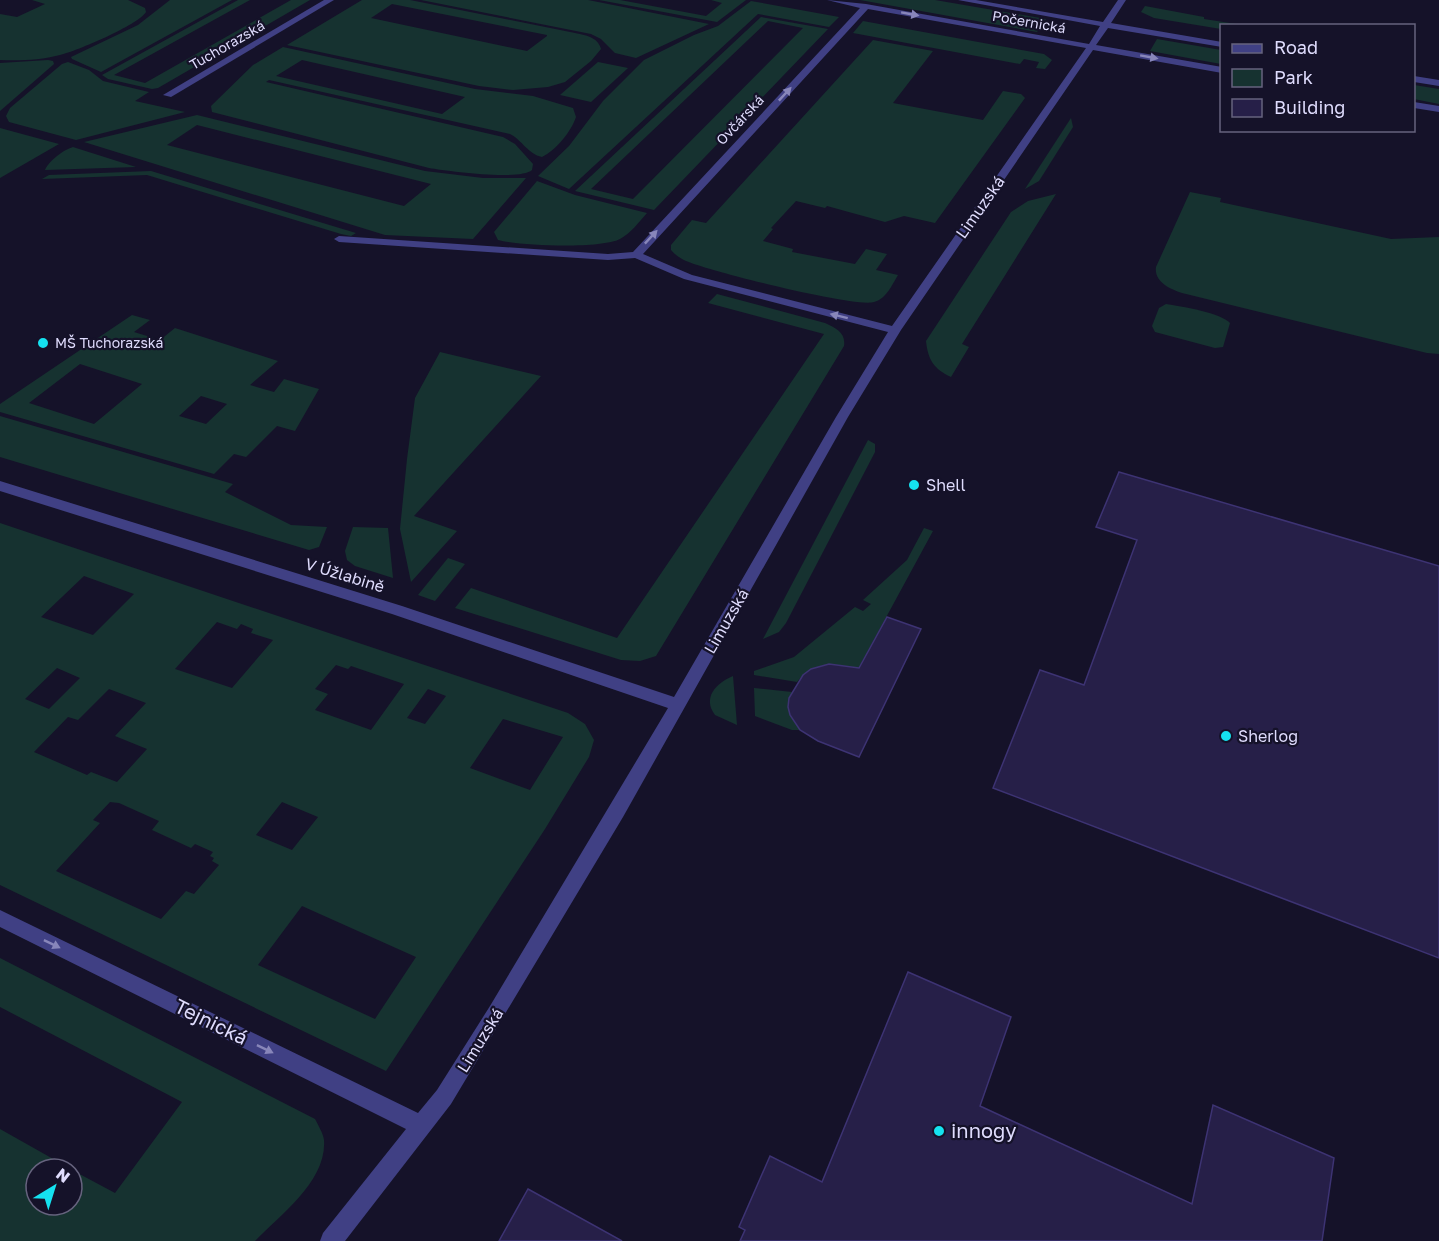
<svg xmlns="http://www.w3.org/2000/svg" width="1439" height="1241" viewBox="0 0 1439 1241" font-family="'Golos Text',sans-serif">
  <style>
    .green { fill: #163230; fill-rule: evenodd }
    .building { fill: #261f48; stroke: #3d3373; stroke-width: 1.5 }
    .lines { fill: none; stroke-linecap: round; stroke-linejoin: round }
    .minor { fill: #404084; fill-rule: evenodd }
    .oneway { fill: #8886ba }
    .poi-dot { fill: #15e2f0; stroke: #151229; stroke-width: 2 }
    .labels { text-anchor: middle; stroke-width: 4.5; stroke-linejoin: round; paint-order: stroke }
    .far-street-label { font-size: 14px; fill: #dfdcfd; stroke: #151229 }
    .far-poi-label { font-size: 14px; fill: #dfdcfd; stroke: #151229; text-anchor: start }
    .street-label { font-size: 16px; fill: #dfdcfd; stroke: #151229 }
    .poi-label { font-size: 16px; fill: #dfdcfd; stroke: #151229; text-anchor: start }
    .near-street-label { font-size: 20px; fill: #dfdcfd; stroke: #151229 }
    .near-poi-label { font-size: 20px; fill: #dfdcfd; stroke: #151229; text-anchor: start }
  </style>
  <rect width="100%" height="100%" fill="#151229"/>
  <!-- green -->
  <g class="green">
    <path d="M32 0H128L145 8 146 12C138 25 77 51 60 55 41 60 19 61 0 60V14L17 17 45 4Z"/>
    <polygon points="170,0 232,0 101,72 72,59 71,57 138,25"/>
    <polygon points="238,0 250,0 114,75 145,83 291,0 310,0 158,88 152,89 108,79 102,75"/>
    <path d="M362 0H410L575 33C585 35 598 37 601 49L591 61 565 82 548 87 513 90 479 86 287 45ZM392 4 547 35V36L527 51 371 18Z"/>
    <polygon points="421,0 588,0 709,24 636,58 615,53 601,39 591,34"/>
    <polygon points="599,0 620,0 706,16 722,3 711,0 746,0 717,22"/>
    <polygon points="860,0 935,0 1046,19 1037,32"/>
    <polygon points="751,1 839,17 829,27 758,14 569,189 538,176 569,146 603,101 644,60 694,35 718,26"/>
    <polygon points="1145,6 1204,17 1204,19 1243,25 1222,26 1221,29 1154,18 1141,12"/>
    <path d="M761 17 828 29 654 210 575 191ZM768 21 803 28 633 199 591 189Z"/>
    <polygon points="863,21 1044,54 1052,60 1045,69 1036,68 1039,62 1024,59 1020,64 853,33"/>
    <polygon points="1157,39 1221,50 1221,64 1150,51"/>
    <path d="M873 40 933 51 893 103 983 120 1003 91 1021 94 1025 98 935 223 904 216 885 222 827 206 825 208 796 201 771 228 773 229 763 241 793 249 792 252 855 264 866 249 887 254 876 270 898 275C892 285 886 299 874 302 855 308 709 271 686 261 680 258 675 255 671 250V245L692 220 706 223Z"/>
    <path d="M283 47 475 89 533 96 573 108 576 117C571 132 556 150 542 157 528 154 522 140 510 134L269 80 266 82 503 137 515 144 533 164 532 170C520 181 447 171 429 168L212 112 211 106 253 65ZM302 60 465 97 442 114 276 76Z"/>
    <polygon points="48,60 53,61 54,64 0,111 0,63"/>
    <polygon points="68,62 89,70 103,81 149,92 135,101 185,112 76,140 9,122 6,116 10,108 62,64"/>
    <polygon points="598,62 628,68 591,102 560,95"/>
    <polygon points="1414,85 1439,89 1439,104 1414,99"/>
    <path d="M197 115 425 171 483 178H526L473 239 385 235 84 142ZM197 125 431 184 404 206 167 145Z"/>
    <polygon points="1071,118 1073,127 1039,181 1025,189"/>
    <polygon points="0,128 59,144 0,178"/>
    <path d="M73 147 76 148 136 167 45 170C49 161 63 150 73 147Z"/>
    <polygon points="151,171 356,233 351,236 341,234 147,175 42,179 49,175"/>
    <path d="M537 181 575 195 647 213C639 222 631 233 620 239 601 249 520 246 498 240L494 232Z"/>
    <path d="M1190 192 1221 198 1220 202 1391 239 1439 237V354L1427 353 1182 293C1170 289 1154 282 1156 267Z"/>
    <path d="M1056 194 962 344 969 347 951 377C934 369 928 360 926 341L1011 212 1028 201Z"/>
    <path d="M717 294 825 323C836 328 846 333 844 346L656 656 640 661 621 660 455 608 471 588 617 638 824 334 708 303Z"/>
    <path d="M1166 304C1180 306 1221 313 1230 323L1223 347 1215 348 1155 332 1152 326 1159 308Z"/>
    <path d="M132 315 150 320 134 332 160 340 175 328 278 361 250 385 274 392 284 379 319 389 295 431 277 426 246 457 234 454 214 474 0 412V404ZM80 364 142 384 94 424 29 403ZM201 396 227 404 206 424 179 416Z"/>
    <polygon points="440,352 541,376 414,516 457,531 411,582 400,529 407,459 415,398"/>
    <polygon points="0,416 233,484 225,492 291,525 327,527 319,547 309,550 0,457"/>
    <polygon points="868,440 875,444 875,452 786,623 779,632 763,639"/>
    <path d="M0 523 568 713 585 724 594 740 589 757 545 829 386 1071 0 885ZM84 576 134 594 93 635 41 617ZM217 622 237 629 241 624 253 629 251 633 273 640 232 688 175 669ZM336 665 348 669 351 666 404 684 371 730 315 710 328 694 315 689ZM57 668 80 678 49 709 25 699ZM109 689 146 703 115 736 147 749 117 782 91 772 87 775 34 752 68 717 78 720ZM428 689 446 696 425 724 407 718ZM503 719 563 737 530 790 470 768ZM110 802 119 803 159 821 152 830 191 848 195 844 213 852 210 856 214 858 212 861 219 865 194 894 186 891 161 919 56 871 100 823 93 820ZM282 802 318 817 292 850 256 835ZM302 906 416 957 375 1019 258 965Z"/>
    <polygon points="353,527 388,528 393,578 355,566 347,560 345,551"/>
    <path d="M924 528 933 531 858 669C836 663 812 662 797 682L754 675V671L794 657 855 607 863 611 871 604 863 600 907 560Z"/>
    <polygon points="448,558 465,564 435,601 418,595"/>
    <path d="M733 676 737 725 715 715C702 698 716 683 733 676Z"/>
    <path d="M754 688 792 692C784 707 792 717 800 730H792L755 716Z"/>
    <path d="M0 958 315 1119C318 1125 323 1133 324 1140 327 1181 280 1215 255 1241H0V1129L71 1169H36V1205H72V1170L115 1193 182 1102 0 1007Z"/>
  </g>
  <!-- building -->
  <g class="building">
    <polygon points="1119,472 1439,566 1439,958 993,788 1040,670 1084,685 1137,540 1096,527"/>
    <polygon points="887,617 921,629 859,757 818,741 800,730 790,715 788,707 789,698 803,675 811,669 829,664 859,668"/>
    <polygon points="908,972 1011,1017 980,1106 1192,1204 1213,1105 1334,1158 1322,1241 740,1241 745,1230 739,1227 770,1156 822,1182"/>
    <polygon points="528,1189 622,1241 499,1241"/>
  </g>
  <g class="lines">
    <!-- minor -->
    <g class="minor">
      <polygon points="324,0 334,0 171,97 163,95"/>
      <path d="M827 0 866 4 1089 44 1100 26 958 0H976L1103 22 1118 0H1126L1111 23 1222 42V47L1108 28 1096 45 1222 67V73L1093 50 901 330 848 417 623 817 451 1104 345 1241H320L323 1233 406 1129 0 927V910L418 1113 437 1090 490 1006 668 708 392 614 0 491V481L402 606 674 697 836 417 888 332 684 279 635 258 608 260 339 242 334 239 339 236 608 254 633 252 860 8ZM868 9 1086 48 892 326 692 275 643 254Z"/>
      <polygon points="1414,76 1439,80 1439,86 1414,82"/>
      <polygon points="1414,102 1439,106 1439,112 1414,108"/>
    </g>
  </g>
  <!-- one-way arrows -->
  <defs><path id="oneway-solid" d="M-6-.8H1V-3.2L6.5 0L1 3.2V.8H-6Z" transform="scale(1.5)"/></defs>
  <g class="oneway">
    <use href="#oneway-solid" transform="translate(910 14) rotate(10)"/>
    <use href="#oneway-solid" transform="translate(1149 57) rotate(10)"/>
    <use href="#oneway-solid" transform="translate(785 94) rotate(-47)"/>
    <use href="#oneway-solid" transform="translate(651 237) rotate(-47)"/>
    <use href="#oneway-solid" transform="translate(839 316) rotate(-166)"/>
    <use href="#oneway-solid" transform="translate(52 944) rotate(26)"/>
    <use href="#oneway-solid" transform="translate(265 1049) rotate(26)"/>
  </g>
  <!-- markers -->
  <g class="poi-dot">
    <circle cx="43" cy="343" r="6"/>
    <circle cx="914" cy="485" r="6"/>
    <circle cx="1226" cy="736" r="6"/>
    <circle cx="939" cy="1131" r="6"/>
  </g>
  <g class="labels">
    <!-- far-street labels -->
    <g class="far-street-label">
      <text transform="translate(1029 22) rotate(10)" y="5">Počernická</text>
      <text transform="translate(227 45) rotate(-30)" y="5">Tuchorazská</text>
      <text transform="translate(740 120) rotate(-47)" y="5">Ovčárská</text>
    </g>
    <!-- far-poi labels -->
    <g class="far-poi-label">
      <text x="55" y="348">MŠ Tuchorazská</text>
    </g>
    <!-- street labels -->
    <g class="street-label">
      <text transform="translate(980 207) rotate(-55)" y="6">Limuzská</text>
      <text transform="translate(345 575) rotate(17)" y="6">V Úžlabině</text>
      <text transform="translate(726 621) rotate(-60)" y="6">Limuzská</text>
      <text transform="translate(480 1040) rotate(-58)" y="6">Limuzská</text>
    </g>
    <!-- poi labels -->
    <g class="poi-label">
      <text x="926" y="491">Shell</text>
      <text x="1238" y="742">Sherlog</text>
    </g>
    <!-- near-street labels -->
    <g class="near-street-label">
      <text transform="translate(211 1022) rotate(26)" y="7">Tejnická</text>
    </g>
    <!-- near-poi labels -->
    <g class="near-poi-label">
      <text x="951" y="1138">innogy</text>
    </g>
  </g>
  <!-- legend -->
  <rect x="1220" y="24" width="195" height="108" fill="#151229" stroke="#66637e" stroke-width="1.5"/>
  <rect x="1232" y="44" width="30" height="9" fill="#404084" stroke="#66637e" stroke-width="1.5"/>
  <text x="1274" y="54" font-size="18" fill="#dfdcfd">Road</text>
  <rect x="1232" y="69" width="30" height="18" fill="#163230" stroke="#66637e" stroke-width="1.5"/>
  <text x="1274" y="84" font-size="18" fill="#dfdcfd">Park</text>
  <rect x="1232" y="99" width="30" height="18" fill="#261f48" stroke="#66637e" stroke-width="1.5"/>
  <text x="1274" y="114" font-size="18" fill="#dfdcfd">Building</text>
  <!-- north arrow -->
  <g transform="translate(54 1187) rotate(38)"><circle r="28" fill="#151229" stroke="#66637e" stroke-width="1.5"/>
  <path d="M0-4.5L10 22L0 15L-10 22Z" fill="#15e2f0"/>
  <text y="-9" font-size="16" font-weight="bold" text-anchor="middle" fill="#dfdcfd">N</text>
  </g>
</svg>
